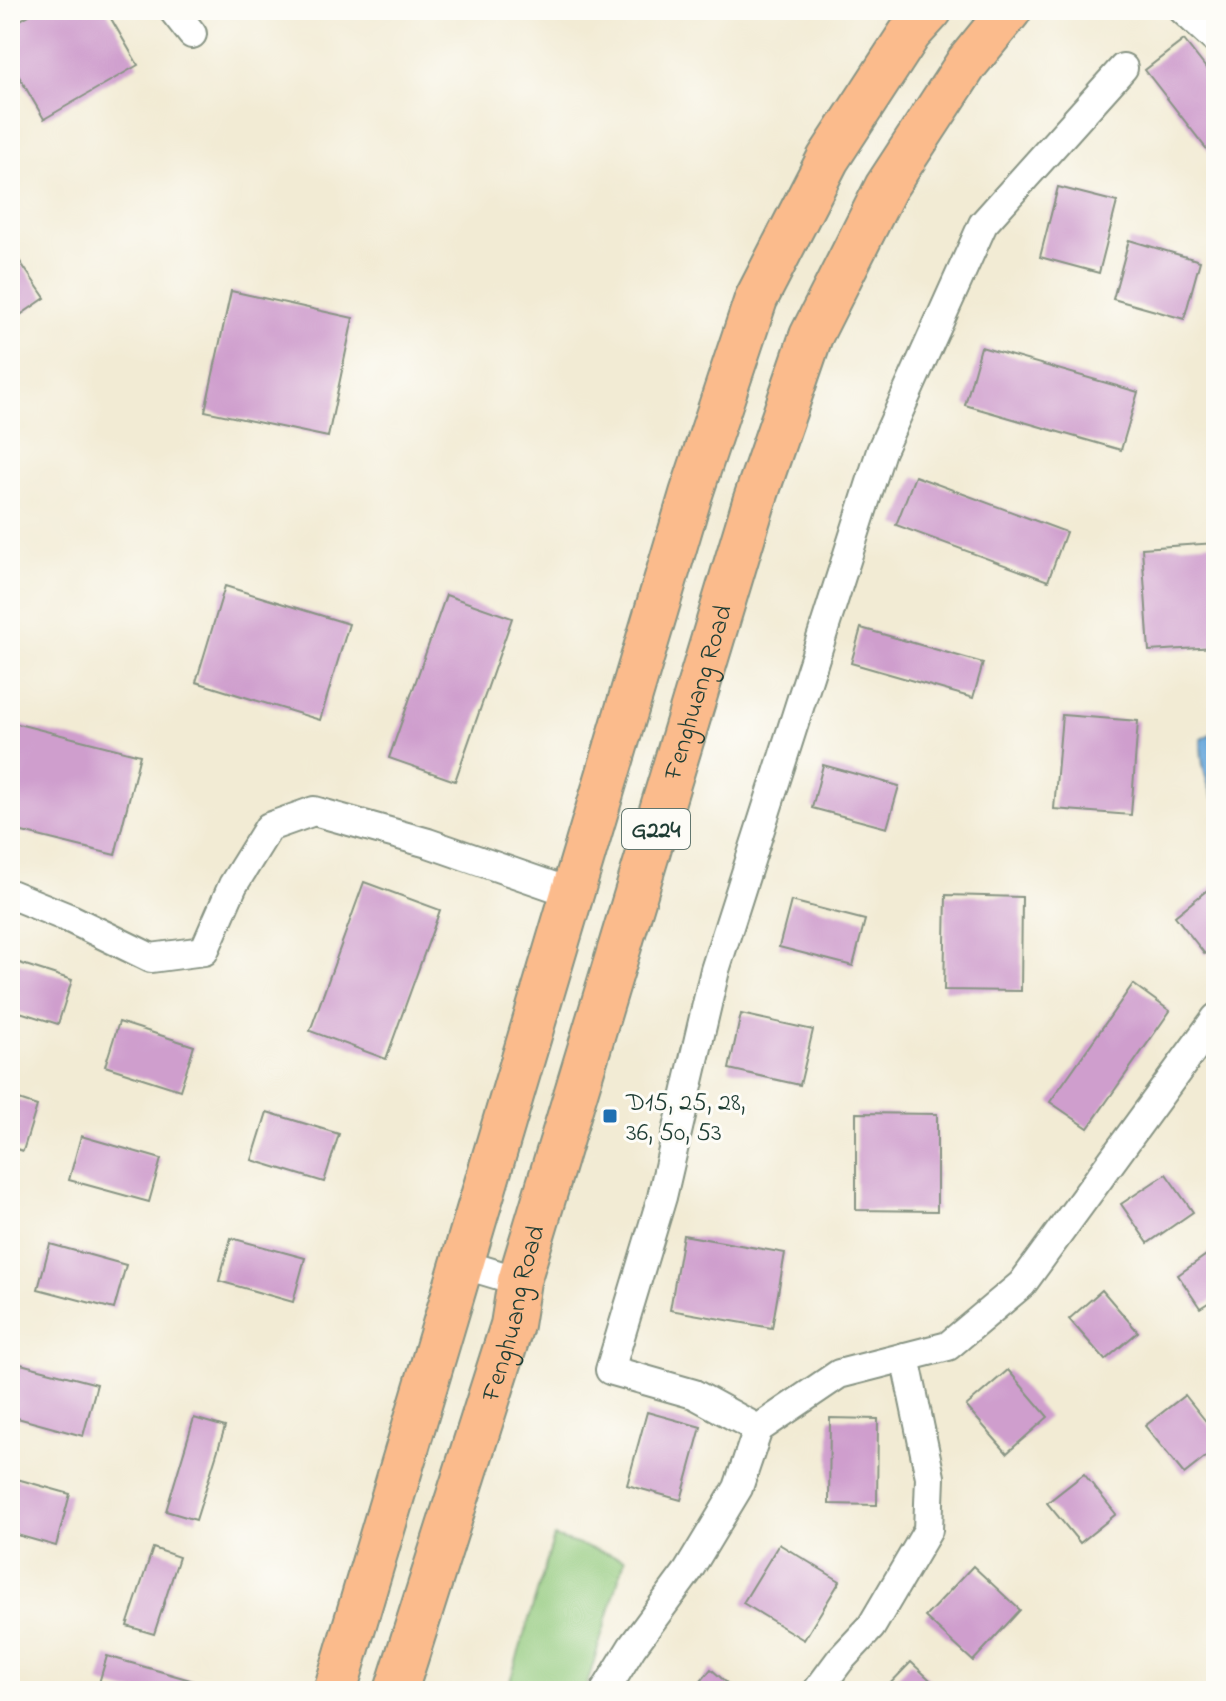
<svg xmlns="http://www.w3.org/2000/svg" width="1226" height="1701" viewBox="0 0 1226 1701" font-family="'Indie Flower',sans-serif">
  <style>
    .green { fill: #91c97c; stroke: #588358; stroke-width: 2 }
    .water { fill: #69a8dc; stroke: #447288; stroke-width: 2 }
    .building { fill: #cf9ecd }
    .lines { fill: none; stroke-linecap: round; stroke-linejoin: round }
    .minor-casing { stroke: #889484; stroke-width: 32 }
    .highway-casing { stroke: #889484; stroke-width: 46 }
    .minor { stroke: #fff; stroke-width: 28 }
    .highway { stroke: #fbbb8c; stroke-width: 42 }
    .poi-dot { fill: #1f6fb2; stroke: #fdfcf7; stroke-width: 3 }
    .labels { text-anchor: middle; stroke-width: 6; stroke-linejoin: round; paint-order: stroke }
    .shield { fill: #fdfcf7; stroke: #62766e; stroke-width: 2 }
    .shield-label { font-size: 24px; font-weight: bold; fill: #1f3d34 }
    .street-label { font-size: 26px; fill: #1f3d34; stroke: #fdfcf7 }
    .poi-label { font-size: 26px; fill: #1f3d34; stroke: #fdfcf7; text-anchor: start }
  </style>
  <rect width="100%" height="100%" fill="#fdfcf7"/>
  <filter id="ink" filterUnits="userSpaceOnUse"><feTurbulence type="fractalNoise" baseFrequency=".0125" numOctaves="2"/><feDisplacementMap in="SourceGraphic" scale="16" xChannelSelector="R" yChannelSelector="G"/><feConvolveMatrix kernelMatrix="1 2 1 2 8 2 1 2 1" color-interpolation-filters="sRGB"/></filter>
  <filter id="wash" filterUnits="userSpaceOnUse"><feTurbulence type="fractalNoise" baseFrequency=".006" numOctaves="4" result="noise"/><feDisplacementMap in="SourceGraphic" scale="32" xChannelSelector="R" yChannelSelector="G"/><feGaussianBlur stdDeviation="1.8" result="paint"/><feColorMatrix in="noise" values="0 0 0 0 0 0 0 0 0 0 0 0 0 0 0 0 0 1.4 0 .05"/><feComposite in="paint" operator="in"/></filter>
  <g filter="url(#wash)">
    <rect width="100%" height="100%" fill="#f2ebd4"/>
    <!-- green -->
    <polygon class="green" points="554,1537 625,1559 585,1691 507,1691"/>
    <!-- water -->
    <path class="water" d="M1216 731V802C1205 781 1201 763 1201 739Z"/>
    <g id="blocks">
      <!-- building -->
      <g class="building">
        <polygon points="38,10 106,10 138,65 44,119 10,61 10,26"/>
        <polygon points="1184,40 1216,81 1216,161 1145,70"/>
        <polygon points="1058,187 1117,202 1099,273 1040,257"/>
        <polygon points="1129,240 1200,261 1184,319 1113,299"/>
        <polygon points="10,247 45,298 10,322"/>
        <polygon points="231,291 353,318 328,437 205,411"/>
        <polygon points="981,347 1138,392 1121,450 965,405"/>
        <polygon points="915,476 1066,532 1048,581 896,525"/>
        <polygon points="1216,543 1216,647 1149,651 1142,548"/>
        <polygon points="225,586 349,624 320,720 196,682"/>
        <polygon points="446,595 512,618 455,781 389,758"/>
        <polygon points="861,628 983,663 973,698 851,663"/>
        <polygon points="1062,715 1138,721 1131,815 1054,809"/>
        <polygon points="10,722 140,755 115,855 10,829"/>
        <polygon points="823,765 899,786 887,828 812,808"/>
        <polygon points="364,882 440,910 386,1059 310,1031"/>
        <polygon points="1216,883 1216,946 1205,954 1175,916"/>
        <polygon points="946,895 1022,897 1021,991 944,990"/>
        <polygon points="791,901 865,920 853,966 779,947"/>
        <polygon points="10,960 72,980 58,1024 10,1009"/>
        <polygon points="1133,984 1170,1011 1088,1128 1050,1102"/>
        <polygon points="741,1014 813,1030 800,1085 729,1069"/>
        <polygon points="119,1022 194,1046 180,1090 105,1066"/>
        <polygon points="10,1097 37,1106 23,1151 10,1147"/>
        <polygon points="267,1112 339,1134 324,1182 252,1160"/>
        <polygon points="856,1113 937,1114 937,1211 856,1210"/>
        <polygon points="81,1136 161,1159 149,1202 69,1180"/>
        <polygon points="1166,1174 1193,1212 1148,1243 1121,1204"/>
        <polygon points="683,1235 785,1253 772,1328 670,1310"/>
        <polygon points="231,1238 305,1258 293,1302 219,1281"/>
        <polygon points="50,1244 126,1265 114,1309 38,1289"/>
        <polygon points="1212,1251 1216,1257 1216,1298 1200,1308 1178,1275"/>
        <polygon points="1102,1290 1138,1332 1105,1360 1069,1319"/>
        <polygon points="13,1362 97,1384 83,1436 10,1416 10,1375"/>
        <polygon points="1008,1370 1048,1417 1007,1453 966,1406"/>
        <polygon points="1185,1395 1216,1434 1216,1449 1184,1474 1145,1426"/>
        <polygon points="647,1412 701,1427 681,1500 627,1485"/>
        <polygon points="194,1418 225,1427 196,1520 166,1511"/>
        <polygon points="830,1418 878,1419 877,1505 829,1504"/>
        <polygon points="1084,1474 1116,1514 1080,1543 1047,1503"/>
        <polygon points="10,1477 70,1494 56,1546 10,1533"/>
        <polygon points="779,1544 840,1581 804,1640 743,1603"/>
        <polygon points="153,1548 179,1557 154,1634 127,1626"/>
        <polygon points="973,1566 1020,1610 973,1661 925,1617"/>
        <polygon points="107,1656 211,1686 209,1691 128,1691 99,1683"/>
        <polygon points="911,1662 942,1691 883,1691"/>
        <polygon points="711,1669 736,1691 693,1691"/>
      </g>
    </g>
  </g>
  <g filter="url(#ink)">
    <use href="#blocks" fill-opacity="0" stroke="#889484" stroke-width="2"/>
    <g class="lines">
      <!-- minor casing -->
      <g class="minor-casing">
        <g id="minor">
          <polyline points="173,10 192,34"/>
          <polyline points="1183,10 1216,40"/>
          <polyline points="1123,68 983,224 881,451 715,970 662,1197 610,1370 694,1394 758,1429 839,1374 948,1346 1022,1284 1216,1018"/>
          <polyline points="10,894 71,919 151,958 204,951 233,885 269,827 314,811 428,843 572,893"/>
          <polyline points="462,1264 519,1281"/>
          <polyline points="605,1691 632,1647 688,1571 738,1488 758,1429"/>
          <polyline points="817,1691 840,1660 871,1627 928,1530 930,1477 905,1357"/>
        </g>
      </g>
      <!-- highway casing -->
      <g class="highway-casing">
        <g id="highway">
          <polyline points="335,1691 691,494 756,299 828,159 910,33 931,10"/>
          <path id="s1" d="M396 1691 512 1325 519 1281 754 502 811 336 886 187 967 63 1010 10"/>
        </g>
      </g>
      <!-- minor -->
      <use href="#minor" class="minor"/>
      <!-- highway -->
      <use href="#highway" class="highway"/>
    </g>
  </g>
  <!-- markers -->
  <rect class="poi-dot" x="602" y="1108" width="16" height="16" rx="4"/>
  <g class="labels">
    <!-- shield labels -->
    <rect class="shield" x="622" y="809" width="68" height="40" rx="6"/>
    <g class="shield-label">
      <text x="656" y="837">G224</text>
    </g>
    <!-- street labels -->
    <g class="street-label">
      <text dy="9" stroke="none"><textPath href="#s1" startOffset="1044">Fenghuang Road</textPath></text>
      <text dy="9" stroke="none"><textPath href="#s1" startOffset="396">Fenghuang Road</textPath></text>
    </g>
    <!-- poi labels -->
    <g class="poi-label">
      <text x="626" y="1110">D15, 25, 28,<tspan x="626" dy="30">36, 50, 53</tspan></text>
    </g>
  </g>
  <!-- margin -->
  <rect width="1226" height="1701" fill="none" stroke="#fdfcf7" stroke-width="40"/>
</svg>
